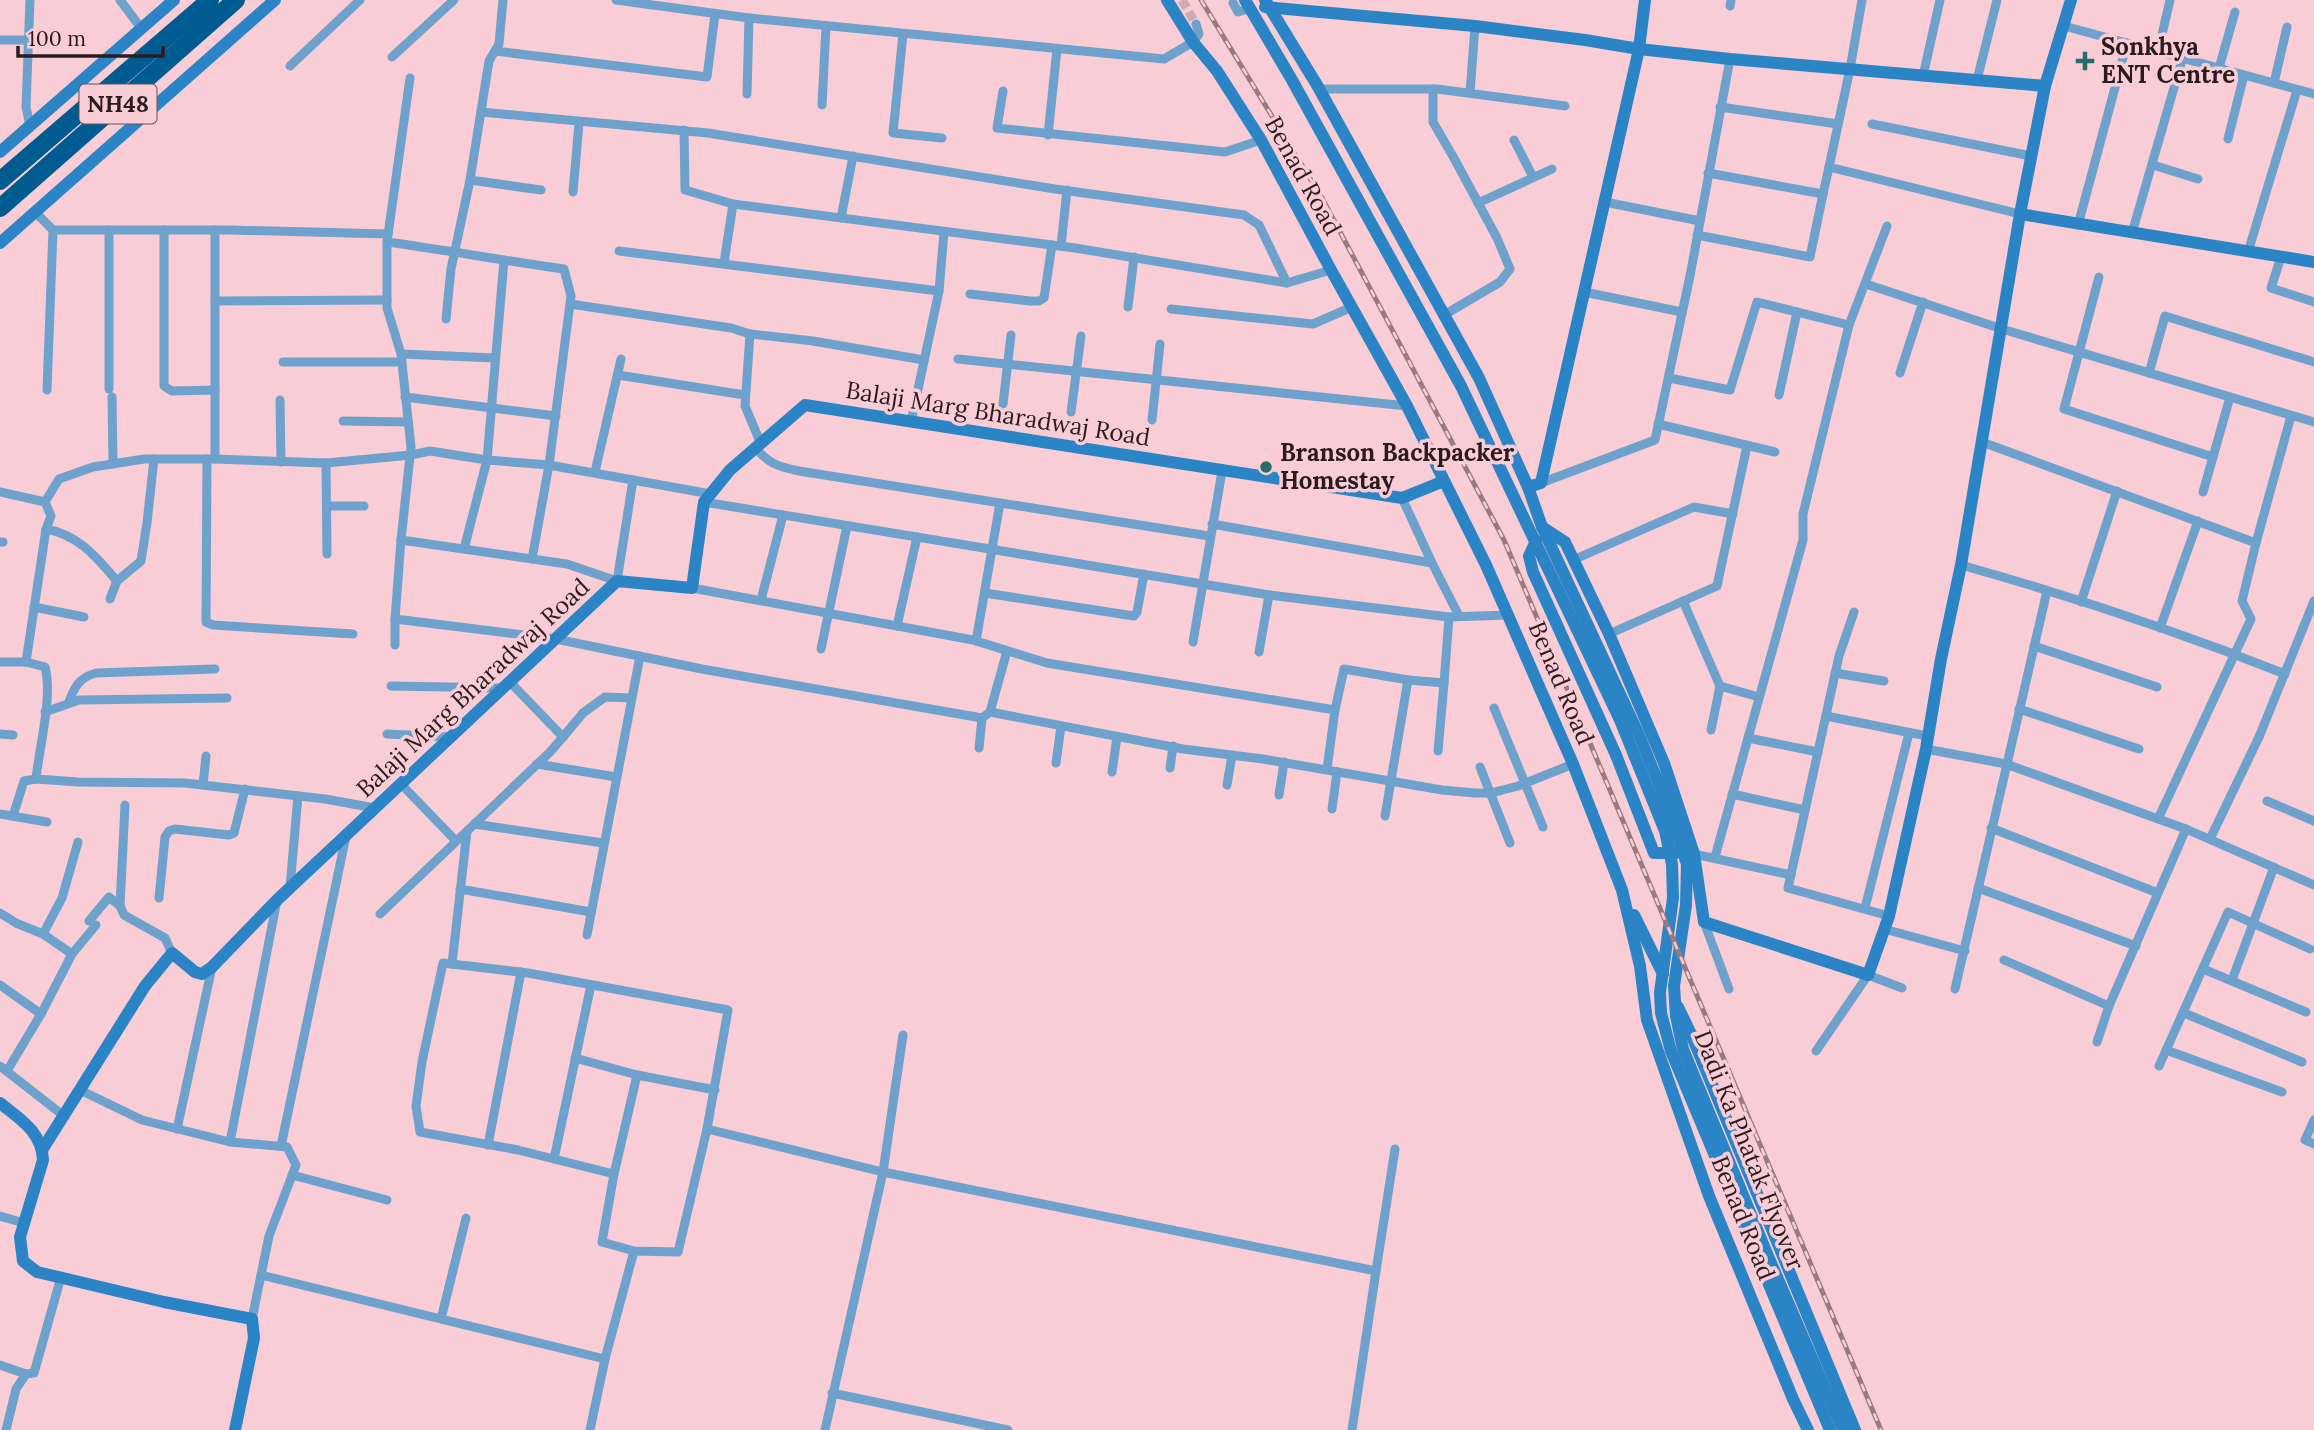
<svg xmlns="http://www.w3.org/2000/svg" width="2314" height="1430" viewBox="0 0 2314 1430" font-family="Lora,serif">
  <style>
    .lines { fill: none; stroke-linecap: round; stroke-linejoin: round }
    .street-tunnel { stroke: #d0a9b1; stroke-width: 9; stroke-dasharray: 9 4.5; stroke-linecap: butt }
    .street { stroke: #6ea2cd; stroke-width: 9 }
    .secondary { stroke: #2a84c5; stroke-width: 12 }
    .highway { stroke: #005b90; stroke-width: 18 }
    .rail-casing { stroke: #997a80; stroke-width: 5 }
    .rail { stroke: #f9cdd5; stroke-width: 2.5; stroke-dasharray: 8; stroke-linecap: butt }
    .poi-dot { fill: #256e65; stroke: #f9cdd5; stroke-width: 2.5 }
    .labels { text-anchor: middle; stroke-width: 7; stroke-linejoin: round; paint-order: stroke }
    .shield { fill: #f9cdd5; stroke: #695056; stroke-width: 2 }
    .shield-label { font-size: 23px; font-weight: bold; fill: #2b1b1f }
    .poi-label { font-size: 24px; font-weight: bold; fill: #2b1b1f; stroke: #f9cdd5; text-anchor: start }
    .street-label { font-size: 24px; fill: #2b1b1f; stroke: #f9cdd5 }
  </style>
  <rect width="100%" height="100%" fill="#f9cdd5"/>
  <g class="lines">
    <!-- street-tunnel -->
    <polyline class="street-tunnel" points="1182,0 1196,24"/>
    <!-- street -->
    <g class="street">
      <polyline points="120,0 141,28"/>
      <polyline points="616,0 749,18 1164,59 1193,42 1199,34 1196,24"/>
      <polyline points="1862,0 1850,69 1829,167 2020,214"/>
      <polyline points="1233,3 1238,12 1251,8"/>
      <polyline points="1730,6 1731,0"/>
      <polyline points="2064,26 2314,94"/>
      <polyline points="903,34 893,133 942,138"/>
      <polyline points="0,40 29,40"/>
      <polyline points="495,51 707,77 715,14"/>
      <polyline points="2158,52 2170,0"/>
      <polyline points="392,57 454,0"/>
      <polyline points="290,66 360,0"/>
      <polyline points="2219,68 2235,12"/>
      <polyline points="1923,76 1940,0"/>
      <path d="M410 78 387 242C446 250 505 261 564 269L571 296 549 465 532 559"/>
      <polyline points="1977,80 1997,0"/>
      <polyline points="2274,83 2287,27"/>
      <polyline points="1319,89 1437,89 1565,106"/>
      <polyline points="1433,89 1433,122 1455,160 1497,238 1510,269 1500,282 1444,315"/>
      <polyline points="1003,91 997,128 1225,152 1261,140"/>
      <polyline points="1470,93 1475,26"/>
      <polyline points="747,94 749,18"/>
      <polyline points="822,105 826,26"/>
      <polyline points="1720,107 1838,124"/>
      <polyline points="481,112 708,133 1055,189 1244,215 1259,225 1287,283"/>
      <polyline points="1872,124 2031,156"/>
      <polyline points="30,126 26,107 30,0"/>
      <polyline points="684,130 685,190 733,204"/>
      <polyline points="1048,135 1057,49"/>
      <polyline points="2228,139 2244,75"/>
      <polyline points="1514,140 1533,177"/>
      <polyline points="2153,165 2198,179"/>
      <polyline points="1708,173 1823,194 1829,167"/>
      <polyline points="470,180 541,190"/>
      <polyline points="573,192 579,123"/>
      <polyline points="1605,202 1700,221"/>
      <polyline points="1478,203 1552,169"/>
      <polyline points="35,212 53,230"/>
      <polyline points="841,218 853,156"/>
      <polyline points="2078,225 2127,43"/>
      <polyline points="109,230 109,389"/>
      <polyline points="164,230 164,386 172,391 215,390"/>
      <polyline points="215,230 215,459"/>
      <polyline points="2132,233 2182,60"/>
      <polyline points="1697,235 1810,257 1823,194"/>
      <polyline points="387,242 387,308 401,354 411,447 401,540 567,564 617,581 633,480"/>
      <polyline points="1061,246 1067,190"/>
      <polyline points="619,251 939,291"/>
      <polyline points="2248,252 2297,90"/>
      <polyline points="2281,257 2271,288 2314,302"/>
      <polyline points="724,263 733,204 1075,248 1287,283 1331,270"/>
      <polyline points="2099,277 2064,409 2213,457 2230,397"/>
      <polyline points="1866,284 2002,329 2314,422"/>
      <polyline points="1584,292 1682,312"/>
      <polyline points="970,294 1030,301 1039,301 1044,298 1052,245"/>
      <polyline points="215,301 387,300"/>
      <polyline points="570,304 731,328 750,334 745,406 761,444"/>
      <polyline points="1128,307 1134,257"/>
      <polyline points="1171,309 1313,324 1352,307"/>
      <polyline points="446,319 451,269 470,180 489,61 499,44 503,0"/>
      <polyline points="750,334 813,341 924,360"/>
      <polyline points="401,354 495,358"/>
      <polyline points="958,359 1407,406"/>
      <polyline points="283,362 401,362"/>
      <polyline points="1900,373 1923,302"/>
      <polyline points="2149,373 2165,316 2314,362"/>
      <polyline points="618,375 745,395"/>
      <polyline points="1669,378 1730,390 1757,302 1849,325"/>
      <polyline points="47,390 53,230 230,230 388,234"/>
      <polyline points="1779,395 1797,312"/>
      <polyline points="112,397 113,464"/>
      <polyline points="405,397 556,416"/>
      <polyline points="280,400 281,462"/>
      <polyline points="1003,404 1011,335"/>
      <polyline points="1071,412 1081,336"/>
      <polyline points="1152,420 1160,344"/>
      <polyline points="343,421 408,422"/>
      <polyline points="911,422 939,291 944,232"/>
      <polyline points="1658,424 1775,452"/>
      <polyline points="1982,442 2256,543"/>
      <path d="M756 448C768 464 780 467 799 471L1209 536"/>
      <polyline points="207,459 206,622 213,625 353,634"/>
      <polyline points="326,463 327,554"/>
      <polyline points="595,472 621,359"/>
      <polyline points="1541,483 1655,440 1690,276 1730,59"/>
      <polyline points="0,492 45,502 59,479 93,467 144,459 215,459 326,463 411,455 430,451 487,460 549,465 711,494"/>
      <polyline points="2203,492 2213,457"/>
      <path d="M45 502 51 516 46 529C79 535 96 557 117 581"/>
      <polyline points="704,502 1269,595 1449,617"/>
      <polyline points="327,506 364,506"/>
      <polyline points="1212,524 1432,563 1402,498"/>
      <polyline points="401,540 395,619 556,639 702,669 982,718 990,712 1183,749 1263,759 1442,790 1475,793 1491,793 1518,786 1573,764"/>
      <polyline points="0,542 3,542"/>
      <polyline points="464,549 487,460 504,260"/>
      <polyline points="1573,560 1694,507 1733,514"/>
      <polyline points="1432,563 1459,616"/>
      <path d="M1961 565C2071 596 2179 632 2285 674"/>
      <polyline points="692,588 973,640 1047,663 1335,710 1344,669 1408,680 1444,683 1449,617 1509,615"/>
      <polyline points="985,593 1134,616 1137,612 1144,574"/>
      <polyline points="110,599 117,581 141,561 147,523 154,459"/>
      <polyline points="761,600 783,515"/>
      <polyline points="1683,601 1720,686 1711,730"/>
      <polyline points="2081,602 2117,491"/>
      <polyline points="34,607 84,617"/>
      <polyline points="1854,612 1839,656 1788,888 1889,916"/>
      <polyline points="897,626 917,537"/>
      <polyline points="2160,628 2198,521"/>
      <polyline points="1609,634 1717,586 1747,446"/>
      <polyline points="976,641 1000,503"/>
      <polyline points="1193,642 1222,471"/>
      <polyline points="395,645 395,619"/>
      <polyline points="2034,646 2157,687"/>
      <polyline points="821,649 847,526"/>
      <polyline points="1259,652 1269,595"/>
      <path d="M0 662H26L45 667C53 697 39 748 36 779L78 782 185 783 325 799 375 808"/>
      <polyline points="26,662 46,529"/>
      <polyline points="1835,673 1884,681"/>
      <polyline points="391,686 503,688"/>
      <polyline points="1720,686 1759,697"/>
      <path d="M69 702C74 687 80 677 96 673L215 669"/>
      <polyline points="1494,708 1543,827"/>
      <polyline points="2019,709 2139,749"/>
      <polyline points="45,712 79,700 227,698"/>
      <polyline points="990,712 1007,651"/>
      <polyline points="1826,716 1927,736"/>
      <polyline points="0,734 13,735"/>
      <polyline points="387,734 451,737"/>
      <polyline points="563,737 583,713 605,697 631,698"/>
      <polyline points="1748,738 1818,752"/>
      <polyline points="979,748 982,718"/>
      <polyline points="1926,749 2006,764 2186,829 2314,885"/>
      <polyline points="1438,751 1444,683"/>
      <polyline points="1056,763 1061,726"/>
      <polyline points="537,764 616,777"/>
      <polyline points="1480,767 1510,843"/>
      <polyline points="1170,768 1173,746"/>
      <polyline points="1327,769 1335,710"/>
      <polyline points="1112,772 1117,737"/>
      <polyline points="401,784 456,841"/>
      <polyline points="203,785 206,756"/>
      <polyline points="1227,785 1232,755"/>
      <polyline points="1732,794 1805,810"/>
      <polyline points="1279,795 1284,762"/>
      <polyline points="2267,801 2314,821"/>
      <polyline points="125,805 120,906 124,915 165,938 172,953"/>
      <polyline points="1332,809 1337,772"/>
      <polyline points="0,814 47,822"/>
      <polyline points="13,816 24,781 36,779"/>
      <polyline points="1385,816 1408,680"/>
      <polyline points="2158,819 2251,619 2242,601 2256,543 2291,416"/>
      <polyline points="474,824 603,843"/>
      <polyline points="1991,828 2158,893"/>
      <polyline points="2210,839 2259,737 2314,601"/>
      <polyline points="1694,854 1791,875"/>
      <polyline points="1715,857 1803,540 1803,514 1849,325 1887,226"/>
      <polyline points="290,887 298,796"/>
      <polyline points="1978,888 2136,946"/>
      <polyline points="460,889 591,912"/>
      <polyline points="159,898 165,837 169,831 175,829 229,835 234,833 245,789"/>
      <polyline points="1865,908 1909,733"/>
      <polyline points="0,913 16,923 43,934"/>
      <polyline points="380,914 550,752 563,737 510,682"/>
      <polyline points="89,921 109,897 120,906"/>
      <polyline points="1704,922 1729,989"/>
      <polyline points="1884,929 1965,951"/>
      <polyline points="587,935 640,656"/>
      <polyline points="72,954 96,925"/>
      <polyline points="2004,960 2109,1006 2186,829"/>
      <polyline points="452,964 467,831"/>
      <polyline points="2203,969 2306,1012"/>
      <polyline points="2232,980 2274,867"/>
      <polyline points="0,985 41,1014"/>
      <polyline points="1955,989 2047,591"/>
      <polyline points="2184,1013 2302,1062"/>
      <polyline points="2097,1042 2109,1006"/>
      <polyline points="2166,1050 2282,1092"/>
      <polyline points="1816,1051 1868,975 1902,988"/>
      <polyline points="575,1058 637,1075 614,1174"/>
      <polyline points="0,1066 64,1116"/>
      <polyline points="2159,1066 2228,912 2310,949"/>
      <polyline points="7,1071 41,1014 72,954 43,934 62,898 78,842"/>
      <polyline points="637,1075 715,1090"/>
      <polyline points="80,1090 142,1120 230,1142 287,1147 296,1165 269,1236 252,1319"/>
      <polyline points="2314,1120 2305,1140 2314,1144"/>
      <polyline points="177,1129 212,967"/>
      <polyline points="707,1129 883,1172 1376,1271 1352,1430"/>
      <polyline points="230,1142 277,900"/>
      <polyline points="488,1145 521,972"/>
      <polyline points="281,1146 346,836"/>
      <polyline points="554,1159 591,985"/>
      <polyline points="292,1175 387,1200"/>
      <polyline points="0,1216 24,1223"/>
      <polyline points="1376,1271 1395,1149"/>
      <polyline points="261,1275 605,1359"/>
      <polyline points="441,1319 466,1218"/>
      <polyline points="0,1365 26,1374 34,1373 61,1277"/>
      <polyline points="832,1393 1008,1430"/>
      <polyline points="6,1430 16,1389 26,1374"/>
      <polyline points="590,1430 605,1359 634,1251 602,1242 614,1174 518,1150 420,1132 416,1106 422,1062 443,963 528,973 728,1010 707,1129 678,1252 634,1251"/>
      <polyline points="825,1430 883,1172 903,1035"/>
    </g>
    <!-- secondary -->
    <g class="secondary">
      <polyline points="1167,0 1193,42 1217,71 1261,140 1331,270 1407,406 1486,565 1573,764 1622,890 1640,966 1647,1020 1709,1196 1793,1399 1808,1430"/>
      <polyline points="1245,0 1292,80 1461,386 1620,720 1665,831 1672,864 1673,898 1660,992 1661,1013 1671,1051 1830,1430"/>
      <polyline points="1265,0 1317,85 1479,378 1528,487 1542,527 1639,735 1660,787 1687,864 1686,905 1674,986 1676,1016 1683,1049 1768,1256 1843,1430"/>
      <polyline points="1265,7 1475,26 1585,40 1639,49 1730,59 2045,86"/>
      <polyline points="0,152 174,0"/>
      <polyline points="2020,214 2314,262"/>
      <polyline points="0,243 275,0"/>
      <polyline points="1528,487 1541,483 1639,49 1645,0"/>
      <polyline points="1542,527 1565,542 1609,634 1664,763 1694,854 1704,922 1868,975 1889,916 1926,749 1941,659 1961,565 2020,214 2045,86 2071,0"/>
      <polyline points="1536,541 1529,556 1533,572 1616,755 1654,853 1676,853"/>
      <polyline points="1634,915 1663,974"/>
      <polyline points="1678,1007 1691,1034 1855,1430"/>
      <path d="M0 1103C20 1119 42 1132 43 1160L20 1237 23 1261 37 1272 164 1302 252 1319 254 1338 235 1430"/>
      <polyline points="42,1150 145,986 172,953 195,972 202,974 212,967 278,899 617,581 692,588 704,502 730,470 805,405 1402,498 1444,481"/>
    </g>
    <!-- highway -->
    <g class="highway">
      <polyline points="0,181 210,0"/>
      <polyline points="0,208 236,0"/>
    </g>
    <!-- rail casing -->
    <g class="rail-casing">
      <polyline id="rail" points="1201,0 1322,198 1504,540 1881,1430"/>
    </g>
    <!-- rail -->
    <use href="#rail" class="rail"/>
  </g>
  <!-- markers -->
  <g class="poi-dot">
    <path d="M2081.5 50.5h7v7h7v7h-7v7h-7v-7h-7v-7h7z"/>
    <circle cx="1266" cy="467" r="7"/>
  </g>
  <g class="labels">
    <!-- shield labels -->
    <rect class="shield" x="79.5" y="84.5" width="77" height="39" rx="5"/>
    <g class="shield-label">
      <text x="118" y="112">NH48</text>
    </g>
    <!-- poi labels -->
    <g class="poi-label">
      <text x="2101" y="55">Sonkhya<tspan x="2101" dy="28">ENT Centre</tspan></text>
      <text x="1280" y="461">Branson Backpacker<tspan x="1280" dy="28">Homestay</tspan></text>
    </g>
    <!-- street labels -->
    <g class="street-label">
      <text transform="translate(1303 176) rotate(61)" y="8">Benad Road</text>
      <text transform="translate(998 414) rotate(9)" y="8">Balaji Marg Bharadwaj Road</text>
      <text transform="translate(1561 683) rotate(67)" y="8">Benad Road</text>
      <text transform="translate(473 688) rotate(-43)" y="8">Balaji Marg Bharadwaj Road</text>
      <text transform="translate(1749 1150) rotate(68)" y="8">Dadi Ka Phatak Flyover</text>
      <text transform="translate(1743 1218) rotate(68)" y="8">Benad Road</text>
    </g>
  </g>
  <!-- scale -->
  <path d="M18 46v10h145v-10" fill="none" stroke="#2b1b1f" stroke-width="3.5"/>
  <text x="28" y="46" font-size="21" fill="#2b1b1f" stroke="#f9cdd5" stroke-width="5" paint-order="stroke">100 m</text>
</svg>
